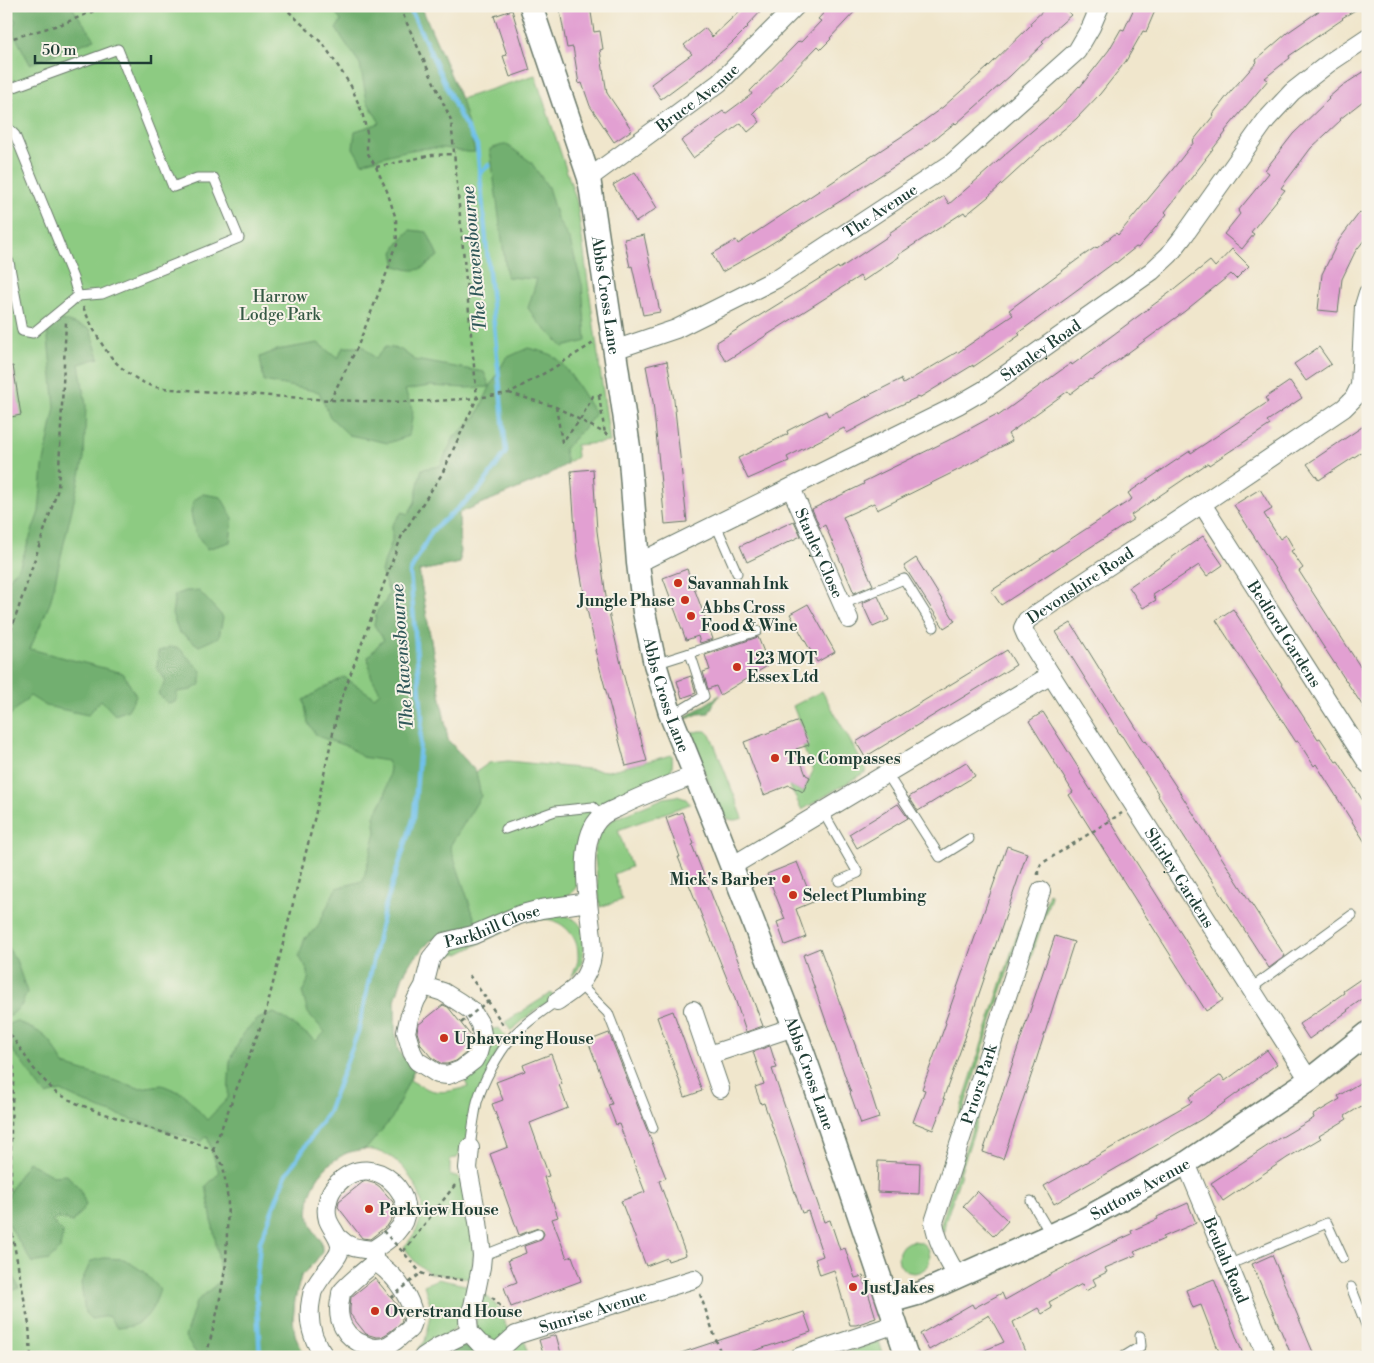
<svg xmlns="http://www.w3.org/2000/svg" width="1374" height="1363" viewBox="0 0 1374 1363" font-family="'Libre Bodoni',serif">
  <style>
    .green { fill: #8dcb82; stroke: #56845b }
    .forest { fill: #72af70; stroke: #487652 }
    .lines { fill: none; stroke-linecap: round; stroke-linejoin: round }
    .stream { stroke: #70c1eb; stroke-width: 4.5 }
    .building { fill: #e2a0d2 }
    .service-casing { stroke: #687869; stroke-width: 11 }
    .minor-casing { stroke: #687869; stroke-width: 20 }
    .tertiary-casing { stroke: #687869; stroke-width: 25 }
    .path { stroke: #687869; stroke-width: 2.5; stroke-dasharray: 4 4; stroke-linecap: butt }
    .service { stroke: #fff; stroke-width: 9 }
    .minor { stroke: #fff; stroke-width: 18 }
    .tertiary { stroke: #fff; stroke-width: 22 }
    .path-bridge { stroke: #687869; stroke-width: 2.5; stroke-dasharray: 4 4; stroke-linecap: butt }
    .poi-dot { fill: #c8321e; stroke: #f7f3e8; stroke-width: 2 }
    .labels { text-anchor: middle; stroke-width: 4; stroke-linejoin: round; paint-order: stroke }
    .street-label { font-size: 16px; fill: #1f3d34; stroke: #f7f3e8 }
    .park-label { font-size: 16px; fill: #355944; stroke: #f7f3e8 }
    .poi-label { font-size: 16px; font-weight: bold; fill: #1f3d34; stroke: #f7f3e8; text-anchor: start }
    .water-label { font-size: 18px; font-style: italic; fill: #2f5759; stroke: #f7f3e8 }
  </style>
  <rect width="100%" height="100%" fill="#f7f3e8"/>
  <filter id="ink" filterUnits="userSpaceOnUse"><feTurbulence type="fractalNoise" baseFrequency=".02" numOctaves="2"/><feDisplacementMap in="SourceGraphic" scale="10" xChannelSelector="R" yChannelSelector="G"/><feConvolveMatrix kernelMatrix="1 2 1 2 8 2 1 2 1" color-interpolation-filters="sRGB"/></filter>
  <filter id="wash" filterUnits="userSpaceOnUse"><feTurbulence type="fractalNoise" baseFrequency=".0096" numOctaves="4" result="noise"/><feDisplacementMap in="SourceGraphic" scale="20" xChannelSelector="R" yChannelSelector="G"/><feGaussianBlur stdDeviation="1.12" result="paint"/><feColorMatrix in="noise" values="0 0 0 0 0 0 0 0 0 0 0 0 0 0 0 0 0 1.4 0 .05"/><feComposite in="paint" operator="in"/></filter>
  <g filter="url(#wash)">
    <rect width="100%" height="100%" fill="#f0e6cc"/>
    <!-- green -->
    <g class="green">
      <path d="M6 6H421L461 99 535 75 577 202 610 442 576 445 577 457 541 479 459 513 460 563 419 571 448 740 476 772 489 763 508 761 608 771 672 755C673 767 672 772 664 781L603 806 598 804 590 811 593 815 579 882C575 890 571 894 564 898L522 907 430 941 410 963 403 976 395 1000V1029L398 1050 414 1070 410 1080C433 1094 441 1094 468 1087L463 1077 487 1030 499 1028 506 1037 496 1054 468 1144 464 1145 457 1158 450 1159V1176H458L461 1181 467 1204 474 1251 471 1279 429 1273 415 1262 404 1247C414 1236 422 1223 422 1207 422 1198 417 1189 413 1182 393 1144 351 1138 323 1171 313 1183 307 1198 308 1213 309 1219 311 1227 314 1232 315 1235 319 1237 321 1241 322 1244 322 1249 322 1252L314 1263 301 1276 295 1299 293 1320 295 1335 301 1348 308 1357H6Z"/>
      <polygon points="822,691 867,771 802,810 789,785 803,792 813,771 803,747 808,744 793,706"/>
      <path d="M700 731H706L711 736 743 818C734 821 730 821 722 815L689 733Z"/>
      <polygon points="677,796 686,799 690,804 618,830 631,867 614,874 622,900 600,907 594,849 601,830 612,820 664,798"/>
      <polygon points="1049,893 1051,896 960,1174 961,1174 945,1223 944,1232 940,1227"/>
      <path d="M562 914C569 916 579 921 582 928 583 930 583 933 583 936 585 951 584 967 571 977 575 970 579 962 578 954 578 938 566 924 551 920 544 918 537 920 531 921L539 917Z"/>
      <polygon points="1020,926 1022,927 928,1220 925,1219"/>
      <polygon points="505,927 506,930 459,954 457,953 449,957 444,951"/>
      <polygon points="551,993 555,998 535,1010 511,1031 505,1022"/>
      <circle cx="914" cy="1257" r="16"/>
      <polygon points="438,1279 470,1286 467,1300 458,1324 450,1333 427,1345 412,1357 425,1341 430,1321 430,1304 424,1285"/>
      <path d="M483 1292 498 1307 508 1330V1334C488 1347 491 1344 474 1329Z"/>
      <path d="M525 1339 528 1357H509C511 1348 518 1344 525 1339Z"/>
      <polygon points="879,1341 884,1357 834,1357"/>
    </g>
    <!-- forest -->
    <g class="forest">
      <polygon points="6,6 71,6 95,39 30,64 12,30 16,20 10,18 6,19"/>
      <path d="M332 6H421L461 99 475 152C462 153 452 148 440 148 412 147 388 155 362 163L353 148 355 131 380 123 367 101 360 64 336 29 341 21Z"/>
      <polygon points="506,144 531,162 548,187 557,218 570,241 582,284 586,341 563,347 538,322 528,308 537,279 507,277 490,149"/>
      <path d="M410 230 427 232 438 256C420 270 419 274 396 266L393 252 400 241Z"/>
      <polygon points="59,319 90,329 99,358 79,364 86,405 84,458 50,603 30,649 123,673 136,696 128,710 115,715 101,700 88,715 46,706 30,696 8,717 6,721 6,583 20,565 39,512 43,467 55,407 47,329 50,320"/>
      <path d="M318 343 338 359 343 347H364L375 359 385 347 400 349 415 360 484 372 490 387 506 358 528 348C535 350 544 351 551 355 566 362 585 399 596 414L564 450 567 464 541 479 459 513 460 563 419 571 448 740 476 772 481 796 450 846 476 923 430 941 410 963 403 975 395 1000V1029L398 1050 414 1070 392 1118 367 1148 346 1153 330 1163 317 1178 310 1195 308 1214 314 1232 321 1241 322 1252 314 1263 301 1276 295 1299 293 1320 295 1335 301 1348 308 1357H201L196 1353 185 1337 196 1302 220 1281 219 1262 206 1186 219 1173 207 1136 201 1142 100 1109 61 1091 46 1095 7 1043 9 1024 16 1021 39 1032 51 1042 64 1065 139 1088 162 1085 184 1094 207 1120 228 1098 230 1061 243 1033 258 1019 274 1013 287 1020 316 1041 325 1032 308 1013 302 992C313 975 308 972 299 956L305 938 317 928 336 888 363 881 376 832 374 816 385 796 390 768 387 761 362 757 349 747 317 736 308 723 304 700 327 686 344 677 374 697 380 692 371 676 368 657 379 644 384 640 374 625 377 611 385 602 389 593 381 571 392 541V525L402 512 408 514 415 502 419 480 422 469 440 466 454 437 476 417 490 387 465 388 430 386 405 390 413 412 409 436 388 443 349 435 330 417 319 392 264 381 260 357 277 350Z"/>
      <polygon points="203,494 221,497 233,518 230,542 207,549 195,532 191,513 193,501"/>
      <polygon points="186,591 199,591 223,617 219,637 199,646 179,632 172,614 175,595"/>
      <polygon points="169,647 179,648 201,671 201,684 191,690 177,692 176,702 168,703 158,694 166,681 157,668 158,652"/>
      <polygon points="720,695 714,703 709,713 698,714 689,718 684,718"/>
      <polygon points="6,945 16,960 27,992 21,1006 11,1015 6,1017"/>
      <polygon points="28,1162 53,1176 67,1175 80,1189 86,1205 73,1222 57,1218 52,1221 63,1232 60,1249 49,1260 32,1263 6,1220 6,1199 16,1180"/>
      <path d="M104 1258 124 1259 144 1272 160 1289C156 1302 150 1317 137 1324 132 1327 123 1327 117 1328L108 1316 91 1319 85 1313 81 1283 91 1261Z"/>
      <polygon points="6,1268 14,1277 19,1288 6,1293"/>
      <path d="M455 1345C467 1347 478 1349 487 1357H434Z"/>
    </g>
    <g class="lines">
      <!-- stream -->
      <g class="stream">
        <polyline points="480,173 489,165"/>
        <polyline points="260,1357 256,1287 260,1242 286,1175 328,1112 358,1032 384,910 414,817 422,717 410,572 432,531 480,489 506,452 477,145 460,116 409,6"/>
      </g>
    </g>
    <g id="blocks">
      <!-- building -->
      <g class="building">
        <polygon points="559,6 590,6 594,32 600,31 603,49 600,50 607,93 632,130 614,142 590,106 582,83 579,84 573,47 567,48"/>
        <polygon points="745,6 766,6 747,26 748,27 731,44 688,79 661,99 651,84 692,54 684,45 705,28 712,37"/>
        <polygon points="830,6 860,6 830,38 831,39 821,49 818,46 753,113 760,122 748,132 741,123 693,158 681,141 723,111 725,114 752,94 750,91 799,41 801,42 821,21 818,19"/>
        <polygon points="1048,6 1063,6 1071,15 1042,41 1044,43 1010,76 956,124 955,123 923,148 831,207 761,250 722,272 712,254 736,240 738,244 910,131 943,107 987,68 1031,25 1030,23"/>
        <polygon points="1135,6 1157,6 1146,32 1143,31 1126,61 1100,94 1076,119 1038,151 988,197 966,215 964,212 898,255 899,257 863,281 860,276 726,361 717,347 717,342 838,267 839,269 890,235 889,233 944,196 949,204 980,177 1005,155 1005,154 1059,108 1079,86 1080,87 1109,50 1121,29 1124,30"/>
        <polygon points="1326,6 1362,6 1342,18 1343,19 1289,56 1290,58 1265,78 1268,80 1225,131 1226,132 1205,159 1206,159 1165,212 1167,214 1138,248 1136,247 1116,263 1115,262 1018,333 1020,335 973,367 973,365 919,398 918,397 888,411 847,433 844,428 787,457 789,461 748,479 738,458 788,434 787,431 826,411 828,416 901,379 903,384 957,352 957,353 1013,315 1009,310 1081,257 1096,247 1097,248 1116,233 1118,235 1173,169 1194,142 1193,141 1214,115 1213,114 1231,91 1257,62 1256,60 1287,33"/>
        <polygon points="512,10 530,70 510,77 503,56 507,55 494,16"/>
        <polygon points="1368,69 1368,97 1340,119 1341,120 1311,148 1281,188 1285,190 1251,232 1254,234 1242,249 1224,234 1240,214 1238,211 1269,173 1265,170 1293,134 1329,99 1328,98 1342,86"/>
        <polygon points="635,172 657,208 636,222 613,185"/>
        <polygon points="1360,212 1368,218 1368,235 1355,252 1342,279 1338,312 1318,310 1322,274 1339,240"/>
        <polygon points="644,235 660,312 643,315 632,266 630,267 624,239"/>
        <polygon points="1232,249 1249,266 1236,279 1231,274 1185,311 1091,380 1090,379 1070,394 1068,391 1008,434 1012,441 962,468 877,510 874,503 843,517 873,585 854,593 825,525 820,528 812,509 864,484 863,482 949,440 997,414 998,416 1071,363 1072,365 1098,346 1176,288 1210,261 1215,267"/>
        <polygon points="1319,347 1331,364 1306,381 1294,364"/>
        <polygon points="667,361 674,400 687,522 665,524 653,402 646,366"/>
        <polygon points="13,366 21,415 6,418 6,367"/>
        <polygon points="1290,381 1302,398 1267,421 1270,425 1209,465 1208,463 1131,515 1134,519 1001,605 991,591 1132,499 1128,493 1190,451 1191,453 1268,402 1265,398"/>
        <polygon points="1368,423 1368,448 1319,480 1307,464"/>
        <polygon points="593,469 597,531 607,604 624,677 647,761 626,766 595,650 596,649 586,605 577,553 574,516 571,471"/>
        <polygon points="1260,489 1272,509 1264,514 1280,539 1286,535 1294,549 1291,551 1303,568 1299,571 1368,679 1368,714 1321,643 1285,586 1285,585 1234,505"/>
        <polygon points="794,521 801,536 747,562 740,546"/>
        <polygon points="1203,536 1223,565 1207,576 1199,565 1153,595 1156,600 1143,608 1129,587"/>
        <polygon points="916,558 955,621 944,628 904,566"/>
        <polygon points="687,569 713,639 700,643 698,636 686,640 663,578"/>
        <polygon points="878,596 889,620 873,627 862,603"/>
        <polygon points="808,604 835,652 817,662 790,614"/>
        <polygon points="1233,609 1318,739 1320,738 1336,762 1338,761 1368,809 1368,847 1316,764 1314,766 1298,741 1296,742 1216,620"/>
        <polygon points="1071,623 1145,742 1146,741 1175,785 1285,956 1269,968 1158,796 1159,795 1122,736 1121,736 1056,632"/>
        <polygon points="758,637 769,665 720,695 716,686 708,689 703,672 710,670 705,655"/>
        <polygon points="1007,650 1016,665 865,757 856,742"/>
        <polygon points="691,676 696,693 682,698 677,681"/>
        <polygon points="1043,712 1081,772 1080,773 1223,1000 1206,1011 1069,795 1073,792 1029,721"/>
        <polygon points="799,721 809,745 796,749 806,775 810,777 803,792 789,785 764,795 744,742"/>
        <polygon points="966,762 975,776 918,811 909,797"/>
        <polygon points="898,804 908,818 857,848 849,834"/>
        <polygon points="682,812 694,844 692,845 723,924 724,924 763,1026 746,1032 734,996 678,857 680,857 666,818"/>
        <polygon points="1007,846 1027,853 965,1035 966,1035 943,1099 945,1099 933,1130 913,1122 925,1090 922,1089 946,1023 945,1022"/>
        <polygon points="797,862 813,902 796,909 806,937 785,945 777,922 785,919 767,874"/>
        <polygon points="1055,936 1074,942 1032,1073 1003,1159 983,1152"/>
        <polygon points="820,948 858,1053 879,1118 861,1124 850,1093 851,1093 803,955"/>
        <polygon points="1368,974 1368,995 1347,1010 1348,1011 1309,1039 1299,1024 1344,993 1343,991"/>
        <polygon points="443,1005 448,1007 471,1036 466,1053 456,1061 447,1064 442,1064 431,1057 421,1045 417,1032 418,1025"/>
        <polygon points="673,1011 702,1091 685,1097 657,1017"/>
        <polygon points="609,1033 666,1178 659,1181 686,1255 668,1261 667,1258 646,1266 621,1201 645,1192 619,1124 616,1125 608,1105 612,1104 588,1041"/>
        <polygon points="770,1046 777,1068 772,1069 824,1222 830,1220 840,1250 845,1248 855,1278 863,1276 876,1318 856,1325 850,1325 834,1270 820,1275 815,1259 823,1256 808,1211 802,1213 764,1103 761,1104 755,1087 764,1084 753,1052"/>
        <polygon points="1267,1050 1277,1064 1202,1119 1054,1204 1044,1186 1192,1102 1189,1097 1221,1075 1225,1081"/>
        <polygon points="551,1054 562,1084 559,1085 568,1108 530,1123 549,1176 544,1177 558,1217 552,1219 567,1258 572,1256 581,1281 511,1307 504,1287 517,1282 508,1260 526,1253 524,1246 541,1240 544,1234 542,1229 538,1228 519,1235 490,1154 508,1147 492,1104 503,1100 496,1082 525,1071 523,1065"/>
        <polygon points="1368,1078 1368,1102 1345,1116 1347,1119 1319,1136 1321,1138 1287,1158 1223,1201 1211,1183 1281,1137 1282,1137 1314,1118 1313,1115 1340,1099 1338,1096"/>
        <polygon points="878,1161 920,1163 919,1194 877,1192"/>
        <polygon points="366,1181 376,1184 380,1187 393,1202 394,1207 394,1215 388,1225 370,1239 362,1238 338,1207 339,1201 363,1182"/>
        <polygon points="977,1191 1008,1221 994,1236 963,1206"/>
        <polygon points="1188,1203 1196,1223 1163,1237 1164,1239 1134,1252 1136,1255 1105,1268 1107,1272 1093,1279 1096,1285 1086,1291 1082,1284 1049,1302 1052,1308 1042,1314 1038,1308 1013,1322 1027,1357 969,1357 1004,1342 989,1315 929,1350 920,1334 972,1304 974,1308 1002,1293 1005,1300 1051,1274 1103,1247 1132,1234 1131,1231 1158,1219 1157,1217"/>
        <polygon points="1272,1255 1297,1314 1315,1357 1292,1357 1287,1345 1252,1264"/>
        <polygon points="375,1278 401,1310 402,1319 401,1323 388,1333 381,1337 376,1337 366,1334 350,1314 350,1308 351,1297"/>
        <polygon points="1214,1279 1226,1310 1244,1357 1221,1357 1201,1305 1193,1308 1186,1290"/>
        <polygon points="804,1312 811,1332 736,1357 675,1357 675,1355"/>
        <polygon points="556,1335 562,1357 544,1357 539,1340"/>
      </g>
    </g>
  </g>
  <g filter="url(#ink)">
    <use href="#blocks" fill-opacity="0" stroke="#687869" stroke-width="1"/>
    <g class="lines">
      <!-- service casing -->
      <g class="service-casing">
        <g id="service">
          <polyline points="6,90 118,49 173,187 197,178 214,178 239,238 102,294 78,296 33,333 22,331 9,262"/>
          <polyline points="6,126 15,135 73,278 78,296"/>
          <polyline points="716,525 737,573"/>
          <polyline points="843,604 904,579 934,627"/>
          <polyline points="690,653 757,631"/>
          <polyline points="655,664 690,653 704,696 671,716"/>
          <polyline points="887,774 940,857 969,839"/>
          <polyline points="823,812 858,873 839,881"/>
          <polyline points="505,829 555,811 593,807 602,815"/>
          <polyline points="579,984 608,1013 653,1128"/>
          <polyline points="1250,989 1352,915"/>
          <path d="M470 1148C472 1132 474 1117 477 1102 483 1081 498 1054 512 1037 525 1023 541 1012 557 1001"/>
          <polyline points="1031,1201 1051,1235"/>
          <polyline points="482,1256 538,1234"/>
          <polyline points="1228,1265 1327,1223 1343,1258"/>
          <polyline points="1351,1287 1368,1330"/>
          <polyline points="1123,1357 1141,1346 1140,1336"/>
          <polyline points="1361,1357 1368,1354"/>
        </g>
      </g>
      <!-- minor casing -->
      <g class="minor-casing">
        <g id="minor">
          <path id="s1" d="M589 178 719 83 796 6"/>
          <path id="s2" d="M614 350 676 329 776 279 952 163 1077 51 1091 27 1100 6"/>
          <path id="s3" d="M791 488 849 619"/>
          <path id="s4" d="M1202 504 1368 764"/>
          <path id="s5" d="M638 563 958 405 984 390 1152 271 1169 255 1183 237 1266 120 1292 92 1329 63 1368 37"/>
          <path id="s6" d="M1051 675 1309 1080"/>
          <path id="s7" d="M732 866 1051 675 1026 635 1023 628 1027 620 1202 504 1344 408 1354 398 1360 386 1364 306 1368 293"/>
          <path id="s8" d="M424 986 443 992 459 1002 472 1011 480 1024 482 1034 481 1042 478 1053 474 1060 461 1070 448 1075 438 1074 417 1061 412 1052 406 1032 409 1018 416 1000 424 986 431 958 444 942 473 935 519 915 541 909 588 902"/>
          <path d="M557 1001C569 993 581 986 587 972 596 955 592 938 590 920 587 892 578 837 601 817 605 813 612 810 617 808 642 795 669 785 695 775"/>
          <polyline points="693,1010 720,1089"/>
          <polyline points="709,1055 794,1027"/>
          <polyline points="470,1148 468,1168 478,1222 482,1256 481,1267 473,1306 468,1319 469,1332 480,1344 497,1352 500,1357"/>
          <path id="s9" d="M1186 1163 1267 1357"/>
          <path d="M373 1250 375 1262C367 1269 346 1285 341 1293 341 1294 340 1300 340 1300 336 1321 345 1338 365 1345 369 1347 372 1348 376 1348 387 1348 395 1342 402 1335 405 1333 409 1330 411 1327 420 1311 399 1281 387 1271 383 1267 379 1265 375 1262"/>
          <path id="s10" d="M957 1276C947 1258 937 1242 934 1222L1041 891"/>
          <path id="s11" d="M497 1352 516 1335 694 1279"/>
          <path d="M325 1357C312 1340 307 1321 311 1300 312 1296 312 1292 314 1289 320 1277 329 1268 336 1258 347 1243 333 1233 328 1220 326 1213 326 1208 328 1201 329 1195 332 1189 337 1184 374 1145 426 1200 397 1231 391 1239 381 1244 373 1250 358 1248 350 1249 339 1238"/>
          <polyline points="423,1357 438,1347 469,1332"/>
          <polyline points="799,1357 896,1324"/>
        </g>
      </g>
      <!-- tertiary casing -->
      <g class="tertiary-casing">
        <g id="tertiary">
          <path id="s12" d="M531 6 589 178 629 447 638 563 644 612 655 664 671 716 719 834 794 1027 822 1106 907 1357"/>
          <path id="s13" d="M889 1302 921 1293 1051 1235 1085 1219 1186 1163 1309 1080 1368 1033"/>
        </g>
      </g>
      <!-- path -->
      <g class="path">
        <polyline points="283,6 324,45 351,86 362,112 367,133 367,152 376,167 387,191 396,219 397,245 393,252 387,272 357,348 330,400"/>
        <polyline points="6,40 62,24 107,6"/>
        <polyline points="11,116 13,99"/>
        <polyline points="376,167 432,155 455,154"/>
        <path d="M83 307C99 342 112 369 149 385 156 388 165 388 172 389L330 400 388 402 435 401 477 398 509 393 550 370 595 342"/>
        <polyline points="509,393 556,407 608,435"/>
        <polyline points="599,396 605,434"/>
        <polyline points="556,407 562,442 580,420 593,396 602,395"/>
        <polyline points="6,646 58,489 66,322"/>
        <polyline points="1038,875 1038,871 1041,864 1122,813"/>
        <polyline points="469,975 488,1001 505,1028"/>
        <polyline points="6,1028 34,1069 55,1092 76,1103 99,1112 196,1143 213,1150 223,1165 228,1201 226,1264 218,1309 206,1357"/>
        <polyline points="6,1043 14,1068 11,1123 11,1228 29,1325 31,1357"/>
        <polyline points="213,1150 265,1015 315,816 339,705 402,535 442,474 477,398 451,120 399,6"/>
        <polyline points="455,1185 403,1252 421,1273 432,1277 463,1280"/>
        <polyline points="700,1294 722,1357"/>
        <polyline points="492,1297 503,1309 509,1320"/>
      </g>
      <!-- service -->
      <use href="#service" class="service"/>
      <!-- minor -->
      <use href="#minor" class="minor"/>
      <!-- tertiary -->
      <use href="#tertiary" class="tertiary"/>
      <!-- path-bridge -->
      <g class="path-bridge">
        <polyline points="461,1023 488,1001"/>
        <polyline points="383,1231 403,1252"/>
        <polyline points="391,1298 421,1273"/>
      </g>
    </g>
  </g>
  <!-- markers -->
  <g class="poi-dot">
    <circle cx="678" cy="583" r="5"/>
    <circle cx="685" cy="600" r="5"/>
    <circle cx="691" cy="616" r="5"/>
    <circle cx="737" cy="667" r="5"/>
    <circle cx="775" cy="758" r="5"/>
    <circle cx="786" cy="879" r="5"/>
    <circle cx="793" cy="895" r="5"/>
    <circle cx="444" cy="1038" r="5"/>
    <circle cx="369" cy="1209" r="5"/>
    <circle cx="853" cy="1287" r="5"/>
    <circle cx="375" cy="1311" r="5"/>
  </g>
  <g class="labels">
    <!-- street labels -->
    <g class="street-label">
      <text dy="6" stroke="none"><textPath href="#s1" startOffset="135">Bruce Avenue</textPath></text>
      <text dy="6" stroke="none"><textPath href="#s2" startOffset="302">The Avenue</textPath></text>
      <text dy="6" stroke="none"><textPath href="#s12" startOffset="300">Abbs Cross Lane</textPath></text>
      <text dy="6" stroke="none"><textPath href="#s5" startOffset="456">Stanley Road</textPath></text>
      <text dy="6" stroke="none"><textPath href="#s3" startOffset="71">Stanley Close</textPath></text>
      <text dy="6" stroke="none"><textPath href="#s7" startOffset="499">Devonshire Road</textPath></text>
      <text dy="6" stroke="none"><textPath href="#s4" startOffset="154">Bedford Gardens</textPath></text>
      <text dy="6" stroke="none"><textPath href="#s12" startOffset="705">Abbs Cross Lane</textPath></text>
      <text dy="6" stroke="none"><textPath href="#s6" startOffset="240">Shirley Gardens</textPath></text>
      <text dy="6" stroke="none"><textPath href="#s8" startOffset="354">Parkhill Close</textPath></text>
      <text dy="6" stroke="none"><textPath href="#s12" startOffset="1110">Abbs Cross Lane</textPath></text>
      <text dy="6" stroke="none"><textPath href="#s10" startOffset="204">Priors Park</textPath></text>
      <text dy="6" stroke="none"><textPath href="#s13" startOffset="276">Suttons Avenue</textPath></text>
      <text dy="6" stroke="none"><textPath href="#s9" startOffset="105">Beulah Road</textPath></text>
      <text dy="6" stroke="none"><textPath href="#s11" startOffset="106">Sunrise Avenue</textPath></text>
    </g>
    <!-- park labels -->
    <g class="park-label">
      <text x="280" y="302">Harrow<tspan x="280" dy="18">Lodge Park</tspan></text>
    </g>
    <!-- poi labels -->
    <g class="poi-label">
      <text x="688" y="589">Savannah Ink</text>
      <text x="675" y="606" text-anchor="end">Jungle Phase</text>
      <text x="701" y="613">Abbs Cross<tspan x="701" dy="18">Food &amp; Wine</tspan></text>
      <text x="747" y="664">123 MOT<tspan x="747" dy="18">Essex Ltd</tspan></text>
      <text x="785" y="764">The Compasses</text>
      <text x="776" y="885" text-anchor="end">Mick's Barber</text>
      <text x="803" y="901">Select Plumbing</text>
      <text x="454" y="1044">Uphavering House</text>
      <text x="379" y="1215">Parkview House</text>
      <text x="863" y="1293">Just Jakes</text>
      <text x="385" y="1317">Overstrand House</text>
    </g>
    <!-- water labels -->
    <g class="water-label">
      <text transform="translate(474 259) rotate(-95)" y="6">The Ravensbourne</text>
      <text transform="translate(402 657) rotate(-94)" y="6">The Ravensbourne</text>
    </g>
  </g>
  <!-- margin -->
  <rect width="1374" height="1363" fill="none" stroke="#f7f3e8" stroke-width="25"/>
  <!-- scale -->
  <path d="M35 55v8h116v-8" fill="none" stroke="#1f3d34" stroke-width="2.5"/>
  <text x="42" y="55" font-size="15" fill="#1f3d34" stroke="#f7f3e8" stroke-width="4" paint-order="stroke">50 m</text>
</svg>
